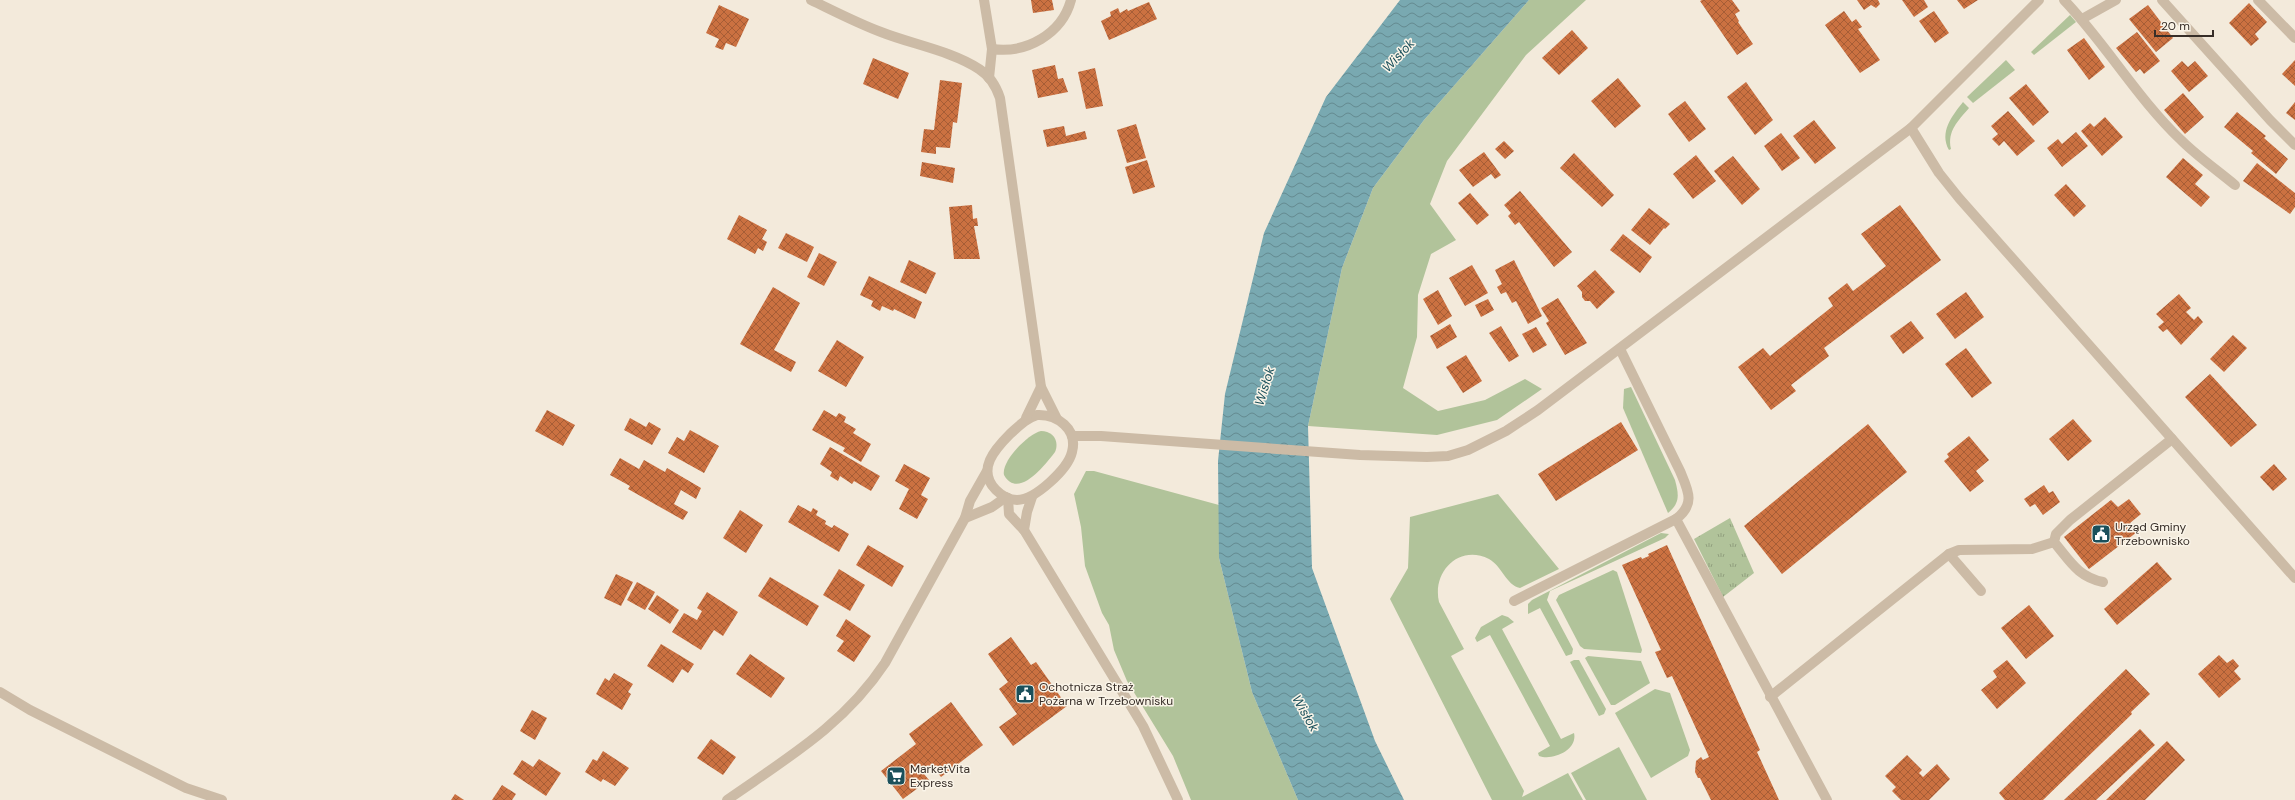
<svg xmlns="http://www.w3.org/2000/svg" width="2295" height="800" viewBox="0 0 2295 800" font-family="'DM Sans',sans-serif">
  <style>
    .green { fill: #b1c39a }
    .park { fill: url(#park-tufts) }
    .water { fill: url(#water-waves) }
    .building { fill: url(#building-cross-hatch) }
    .lines { fill: none; stroke-linecap: round; stroke-linejoin: round }
    .service { stroke: #ccbba6; stroke-width: 10 }
    .minor { stroke: #ccbba6; stroke-width: 10 }
    .tertiary { stroke: #ccbba6; stroke-width: 10 }
    .labels { text-anchor: middle; stroke-width: 3; stroke-linejoin: round; paint-order: stroke }
    .poi-label { font-size: 12px; fill: #372e28; stroke: #faf4e8; text-anchor: start }
    .water-label { font-size: 13px; font-style: italic; fill: #1b505b; stroke: #faf4e8 }
  </style>
  <defs>
    <pattern id="park-tufts" width="24" height="20" patternUnits="userSpaceOnUse"><rect width="24" height="20" fill="#b1c39a"/><path d="M3 7l-1-3M5 7V3M7 7l1-3M15 17l-1-3M17 17v-4M19 17l1-3" fill="none" stroke="#919f7e"/></pattern>
    <pattern id="water-waves" width="16" height="10" patternUnits="userSpaceOnUse"><rect width="16" height="10" fill="#79a9b1"/><path d="M0 5q4-4 8 0t8 0" fill="none" stroke="#648a90"/></pattern>
    <pattern id="building-cross-hatch" width="8" height="8" patternUnits="userSpaceOnUse"><rect width="8" height="8" fill="#cb7141"/><path d="M0 0l8 8M0 8l8-8" fill="none" stroke="#a65d36"/></pattern>
  </defs>
  <rect width="100%" height="100%" fill="#f3eadb"/>
  <!-- green -->
  <g class="green">
    <polygon points="1529,0 1586,0 1526,55 1447,161 1430,204 1456,240 1431,254 1418,295 1417,337 1403,388 1438,411 1485,400 1525,379 1542,389 1497,420 1437,435 1308,426 1342,268 1373,188 1424,120"/>
    <polygon points="2070,15 2076,22 2034,55 2031,52"/>
    <polygon points="2006,60 2015,70 1973,103 1967,97"/>
    <path d="M1963 102 1969 108C1958 121 1947 131 1951 149L1949 150C1939 132 1952 116 1963 102Z"/>
    <path d="M1631 387 1675 480C1679 495 1680 503 1668 513L1623 408 1624 389Z"/>
    <path d="M1041 431C1052 431 1060 440 1055 452 1045 465 1018 500 1004 475 1001 461 1028 434 1041 431Z"/>
    <polygon points="1086,471 1094,471 1219,505 1219,558 1252,692 1298,800 1191,800 1173,756 1127,681 1114,650 1109,625 1102,613 1085,566 1081,527 1074,494"/>
    <path d="M1498 494 1559 569 1520 588C1506 585 1502 566 1489 559 1459 544 1432 572 1439 602L1464 649 1451 656 1524 791 1522 797 1568 773 1583 800H1492L1390 599 1408 568 1410 517Z"/>
    <polygon points="1661,533 1669,534 1665,538 1550,591 1547,600 1573,649 1572,654 1566,656 1540,608 1528,614 1528,604 1532,600"/>
    <polygon points="1613,570 1617,572 1642,650 1641,653 1584,649 1580,646 1556,600 1559,595"/>
    <path d="M1502 615 1508 617 1514 622 1502 629 1561 739 1574 733C1578 750 1553 761 1539 756L1538 753 1550 746 1490 635 1477 642 1475 638 1481 627Z"/>
    <polygon points="1588,656 1641,661 1650,683 1615,705 1611,705 1585,658"/>
    <polygon points="1574,660 1579,660 1606,709 1604,714 1599,716 1570,662"/>
    <polygon points="1655,689 1670,693 1690,750 1688,756 1651,778 1615,713"/>
    <polygon points="1619,747 1647,800 1586,800 1571,773"/>
  </g>
  <!-- park -->
  <polygon class="park" points="1730,518 1754,573 1723,597 1694,539"/>
  <!-- water -->
  <polygon class="water" points="1400,0 1529,0 1424,120 1373,188 1342,268 1308,426 1312,568 1375,741 1404,800 1298,800 1252,692 1219,558 1218,461 1225,394 1264,233 1326,97"/>
  <!-- building -->
  <g class="building">
    <polygon points="1031,0 1052,0 1054,10 1033,13"/>
    <polygon points="1702,0 1732,0 1740,11 1735,14 1739,21 1738,22 1753,44 1737,55 1700,1"/>
    <polygon points="1857,0 1878,0 1880,4 1876,8 1871,5 1864,10"/>
    <polygon points="1902,0 1924,0 1928,7 1914,17"/>
    <polygon points="1957,0 1978,0 1964,9"/>
    <polygon points="1149,2 1157,19 1109,40 1101,21 1111,16 1110,12 1118,8 1120,13 1127,9 1128,11"/>
    <polygon points="2249,3 2267,22 2255,34 2259,39 2251,46 2229,23"/>
    <polygon points="719,5 749,19 736,47 726,43 723,50 715,47 719,39 706,33"/>
    <polygon points="2148,5 2173,38 2156,52 2129,19"/>
    <polygon points="1844,11 1852,22 1856,19 1862,27 1858,29 1880,60 1860,73 1825,25"/>
    <polygon points="1934,11 1949,33 1935,43 1919,21"/>
    <polygon points="1572,30 1588,48 1559,75 1542,58"/>
    <polygon points="2137,32 2160,61 2144,74 2140,69 2136,72 2116,48"/>
    <polygon points="2084,38 2105,67 2089,80 2067,50"/>
    <polygon points="873,58 909,73 898,99 863,84"/>
    <polygon points="2295,60 2295,86 2282,74"/>
    <polygon points="2182,61 2188,67 2195,61 2208,76 2189,92 2171,71"/>
    <polygon points="1055,65 1058,79 1063,78 1068,92 1038,98 1032,70"/>
    <polygon points="1095,68 1103,106 1086,109 1078,72"/>
    <polygon points="1618,78 1641,106 1615,128 1591,101"/>
    <polygon points="940,80 962,83 957,123 953,122 950,148 936,147 936,154 921,152 924,129 934,130"/>
    <polygon points="1746,82 1773,120 1755,135 1727,97"/>
    <polygon points="2026,84 2049,112 2033,126 2009,98"/>
    <polygon points="2183,93 2204,117 2185,134 2164,110"/>
    <polygon points="1685,101 1706,129 1689,142 1668,114"/>
    <polygon points="2295,102 2295,120 2286,113"/>
    <polygon points="2008,111 2035,141 2017,156 2004,141 1999,146 1992,139 1998,134 1991,126"/>
    <polygon points="2237,112 2266,136 2264,138 2288,159 2276,174 2251,153 2253,151 2224,127"/>
    <polygon points="2105,117 2123,137 2102,156 2081,131 2090,123 2094,127"/>
    <polygon points="1814,120 1836,148 1815,164 1793,136"/>
    <polygon points="1136,124 1146,158 1127,163 1117,130"/>
    <polygon points="1064,126 1066,136 1085,131 1087,139 1047,147 1043,130"/>
    <polygon points="2076,132 2088,146 2062,167 2047,148 2058,139 2062,144"/>
    <polygon points="1781,133 1800,158 1782,171 1764,146"/>
    <polygon points="1504,141 1514,151 1505,159 1495,149"/>
    <polygon points="1484,152 1501,175 1495,179 1491,174 1473,187 1459,170"/>
    <polygon points="1574,153 1614,195 1602,207 1560,168"/>
    <polygon points="1696,155 1716,181 1693,199 1673,174"/>
    <polygon points="1733,156 1760,189 1742,205 1714,171"/>
    <polygon points="2183,158 2203,175 2195,184 2210,197 2201,207 2166,177"/>
    <polygon points="1147,160 1155,187 1133,194 1125,167"/>
    <polygon points="922,162 955,168 953,183 920,176"/>
    <polygon points="2257,163 2295,193 2295,207 2290,214 2243,181"/>
    <polygon points="2066,184 2086,206 2074,217 2054,195"/>
    <polygon points="1520,191 1572,252 1554,267 1519,222 1515,225 1508,216 1511,213 1504,205"/>
    <polygon points="1470,193 1489,215 1477,225 1458,203"/>
    <polygon points="972,205 973,219 977,218 978,226 974,226 980,259 954,259 949,207"/>
    <polygon points="1900,205 1941,260 1824,348 1829,356 1791,385 1796,391 1771,410 1738,367 1763,348 1770,356 1833,306 1828,298 1847,283 1853,291 1886,266 1861,234"/>
    <polygon points="1649,208 1670,224 1665,229 1664,228 1650,245 1631,230"/>
    <polygon points="739,215 767,230 762,239 767,242 763,251 758,248 755,254 727,239"/>
    <polygon points="786,233 814,247 807,262 778,248"/>
    <polygon points="1623,234 1652,257 1640,273 1610,250"/>
    <polygon points="819,253 837,262 824,286 807,277"/>
    <polygon points="909,260 936,273 926,294 900,282"/>
    <polygon points="1514,260 1542,316 1528,324 1516,301 1512,303 1506,292 1501,294 1497,287 1502,284 1495,270"/>
    <polygon points="1472,265 1488,293 1465,306 1449,278"/>
    <polygon points="1595,270 1615,292 1597,309 1590,301 1585,301 1582,297 1582,292 1577,286"/>
    <polygon points="869,276 922,302 915,319 894,309 893,311 882,306 880,311 871,306 873,301 860,295"/>
    <polygon points="773,287 800,303 774,350 796,362 791,372 740,344"/>
    <polygon points="1438,290 1452,316 1438,325 1423,299"/>
    <polygon points="1966,292 1984,317 1955,339 1936,314"/>
    <polygon points="2179,294 2191,308 2186,312 2194,320 2198,316 2203,322 2181,345 2167,329 2163,332 2158,327 2164,322 2156,314"/>
    <polygon points="1558,298 1587,343 1565,355 1546,323 1549,321 1541,308"/>
    <polygon points="1488,299 1494,310 1481,317 1475,305"/>
    <polygon points="1911,321 1924,338 1903,354 1890,336"/>
    <polygon points="1450,324 1457,337 1437,349 1430,336"/>
    <polygon points="1501,326 1519,356 1509,362 1489,333"/>
    <polygon points="1536,327 1547,345 1533,353 1522,334"/>
    <polygon points="2233,335 2247,348 2224,372 2210,359"/>
    <polygon points="837,340 864,357 846,387 818,371"/>
    <polygon points="1966,348 1992,383 1972,398 1945,364"/>
    <polygon points="1466,355 1482,381 1463,393 1446,367"/>
    <polygon points="2210,374 2257,425 2231,447 2185,397"/>
    <polygon points="547,410 575,425 563,446 535,431"/>
    <polygon points="824,410 836,417 839,413 846,417 844,422 856,429 853,433 871,444 861,462 843,451 845,448 812,430"/>
    <polygon points="630,418 646,427 649,422 661,429 652,445 624,430"/>
    <polygon points="2073,419 2092,441 2068,461 2049,439"/>
    <polygon points="1621,422 1638,450 1556,501 1538,474"/>
    <polygon points="1868,424 1907,472 1782,574 1744,526"/>
    <polygon points="690,430 719,446 704,473 668,453 677,437 684,441"/>
    <polygon points="1969,436 1989,460 1976,471 1984,481 1970,492 1944,461 1949,457 1947,454"/>
    <polygon points="830,447 880,476 871,491 854,481 852,484 840,476 838,481 830,476 832,472 820,464"/>
    <polygon points="620,458 639,469 644,460 665,472 667,468 701,488 696,499 681,490 674,504 688,512 683,520 628,489 630,486 610,475"/>
    <polygon points="904,464 930,478 921,495 928,499 917,519 899,509 909,489 895,481"/>
    <polygon points="2274,464 2287,479 2273,491 2260,477"/>
    <polygon points="2044,485 2049,493 2053,491 2060,502 2043,515 2035,504 2030,507 2024,499"/>
    <polygon points="2129,499 2141,514 2130,523 2137,532 2089,569 2064,537 2111,500 2118,507"/>
    <polygon points="798,505 811,512 813,508 818,511 816,515 826,521 825,524 832,528 834,525 849,534 839,552 788,522"/>
    <polygon points="740,510 763,525 746,553 723,538"/>
    <polygon points="868,545 904,566 892,587 856,565"/>
    <polygon points="1667,545 1760,750 1757,752 1779,800 1711,800 1700,778 1698,778 1695,772 1696,761 1701,757 1703,760 1709,757 1672,676 1667,678 1655,652 1661,650 1622,565 1641,557 1642,559 1649,556 1648,554"/>
    <polygon points="2157,562 2172,579 2117,625 2104,609"/>
    <polygon points="839,569 865,585 850,611 823,595"/>
    <polygon points="616,574 633,582 621,606 604,598"/>
    <polygon points="770,577 819,606 807,626 758,596"/>
    <polygon points="637,582 655,592 645,610 627,600"/>
    <polygon points="707,592 738,612 723,636 714,630 701,650 672,632 684,613 697,620 702,611 697,608"/>
    <polygon points="657,595 679,610 670,624 648,609"/>
    <polygon points="2029,605 2054,636 2026,659 2001,628"/>
    <polygon points="846,619 871,636 854,662 837,651 844,641 836,636"/>
    <polygon points="1011,637 1031,665 1036,662 1067,706 1013,746 999,727 1017,714 999,689 1008,682 988,654"/>
    <polygon points="661,644 694,664 688,673 682,669 673,683 647,666"/>
    <polygon points="750,654 785,678 771,698 736,674"/>
    <polygon points="2219,655 2227,663 2233,659 2239,666 2234,671 2241,679 2219,698 2198,674"/>
    <polygon points="2007,660 2026,683 1997,709 1981,690 1997,677 1993,671"/>
    <polygon points="2126,669 2150,694 2131,712 2132,714 2043,800 2005,800 1999,793"/>
    <polygon points="614,673 633,684 628,692 631,694 622,710 596,694 605,678 609,681"/>
    <polygon points="951,702 983,745 941,777 933,767 924,774 929,780 903,799 881,771 916,744 909,734"/>
    <polygon points="532,710 547,718 535,740 520,731"/>
    <polygon points="2140,729 2155,745 2096,800 2064,800"/>
    <polygon points="711,739 736,757 723,775 697,758"/>
    <polygon points="2167,741 2185,760 2145,800 2106,800"/>
    <polygon points="603,751 629,768 615,786 603,779 601,782 585,772 593,759 597,761"/>
    <polygon points="1907,755 1922,770 1919,773 1923,777 1937,764 1950,779 1929,800 1901,800 1892,791 1896,787 1885,776"/>
    <polygon points="539,759 561,773 546,796 513,774 522,760 533,767"/>
    <polygon points="502,785 516,794 512,800 492,800"/>
    <polygon points="455,794 464,800 451,800"/>
  </g>
  <g class="lines">
    <!-- service -->
    <g class="service">
      <polyline points="2162,0 2270,120 2295,145"/>
      <polyline points="2258,0 2295,38"/>
      <polyline points="1676,519 1827,800"/>
      <polyline points="1949,554 1981,591"/>
      <path d="M2103 582C2078 577 2070 561 2054 542L2056 534 2070 520 2172 439"/>
      <path d="M1514 601 1676 519C1696 504 1688 490 1680 471L1620 349"/>
      <polyline points="0,692 30,710 186,788 222,800"/>
      <polyline points="1770,697 1949,554 1959,550 2032,549 2054,542"/>
    </g>
    <!-- minor -->
    <g class="minor">
      <polyline points="984,0 992,49 989,78"/>
      <path d="M2064 0C2106 44 2137 98 2181 140 2197 156 2217 170 2235 185"/>
      <polyline points="2082,19 2116,0"/>
      <path d="M992 49C1026 54 1062 34 1071 0"/>
    </g>
    <!-- tertiary -->
    <g class="tertiary">
      <path d="M811 0C834 11 857 23 881 32 911 44 952 51 979 69 990 76 996 86 1000 98L1041 387 1056 417"/>
      <polyline points="1911,128 1939,173 1959,198 2295,578"/>
      <path d="M1037 415C1057 414 1078 429 1072 452 1068 469 1035 500 1017 500 1009 500 1002 496 996 490 976 470 995 449 1010 434 1019 426 1025 419 1037 415Z"/>
      <polyline points="1026,418 1041,387"/>
      <polyline points="1072,436 1101,436 1360,455 1427,457 1448,456 1468,450 1506,431 1538,410 1911,128 2039,0"/>
      <polyline points="1008,498 1009,514 1024,530 1143,726 1178,800"/>
      <polyline points="965,518 992,507 1006,497"/>
      <polyline points="1024,530 1027,512 1032,497"/>
      <path d="M727 800C787 758 844 725 885 663L965 518 970 501 987 471"/>
    </g>
  </g>
  <!-- icons -->
  <defs>
    <g id="civic-square" transform="scale(1)"><rect x="-9" y="-9" width="18" height="18" rx="4" fill="#1b505b" stroke="#faf4e8"/><path d="M-.6-6.5H3V-4.5H.6V-3L4-1V1h2V6H-6V1h2V-1L-.6-3ZM-1.2 2.5V6h2.4V2.5Z" fill="#fff"/></g>
    <g id="supermarket-square" transform="scale(1)"><rect x="-9" y="-9" width="18" height="18" rx="4" fill="#1b505b" stroke="#faf4e8"/><path d="M-6-5.5h2.5l.6 2H6L4.5 2H-2.5L-4.4-4H-6ZM-1.5 3.2a1.3 1.3 0 1 0 .1 0ZM3 3.2a1.3 1.3 0 1 0 .1 0Z" fill="#fff"/></g>
  </defs>
  <g fill-rule="evenodd">
    <use href="#civic-square" x="2101" y="534"/>
    <use href="#civic-square" x="1025" y="694"/>
    <use href="#supermarket-square" x="896" y="776"/>
  </g>
  <g class="labels">
    <!-- poi labels -->
    <g class="poi-label">
      <text x="2115" y="531">Urząd Gminy<tspan x="2115" dy="14">Trzebownisko</tspan></text>
      <text x="1039" y="691">Ochotnicza Straż<tspan x="1039" dy="14">Pożarna w Trzebownisku</tspan></text>
      <text x="910" y="773">MarketVita<tspan x="910" dy="14">Express</tspan></text>
    </g>
    <!-- water labels -->
    <g class="water-label">
      <text transform="translate(1398 55) rotate(-47)" y="5">Wisłok</text>
      <text transform="translate(1264 386) rotate(-73)" y="5">Wisłok</text>
      <text transform="translate(1306 713) rotate(60)" y="5">Wisłok</text>
    </g>
  </g>
  <!-- scale -->
  <path d="M2155 30v6h58v-6" fill="none" stroke="#372e28" stroke-width="2"/>
  <text x="2161" y="30" font-size="12" fill="#372e28" stroke="#faf4e8" stroke-width="3" paint-order="stroke">20 m</text>
</svg>
